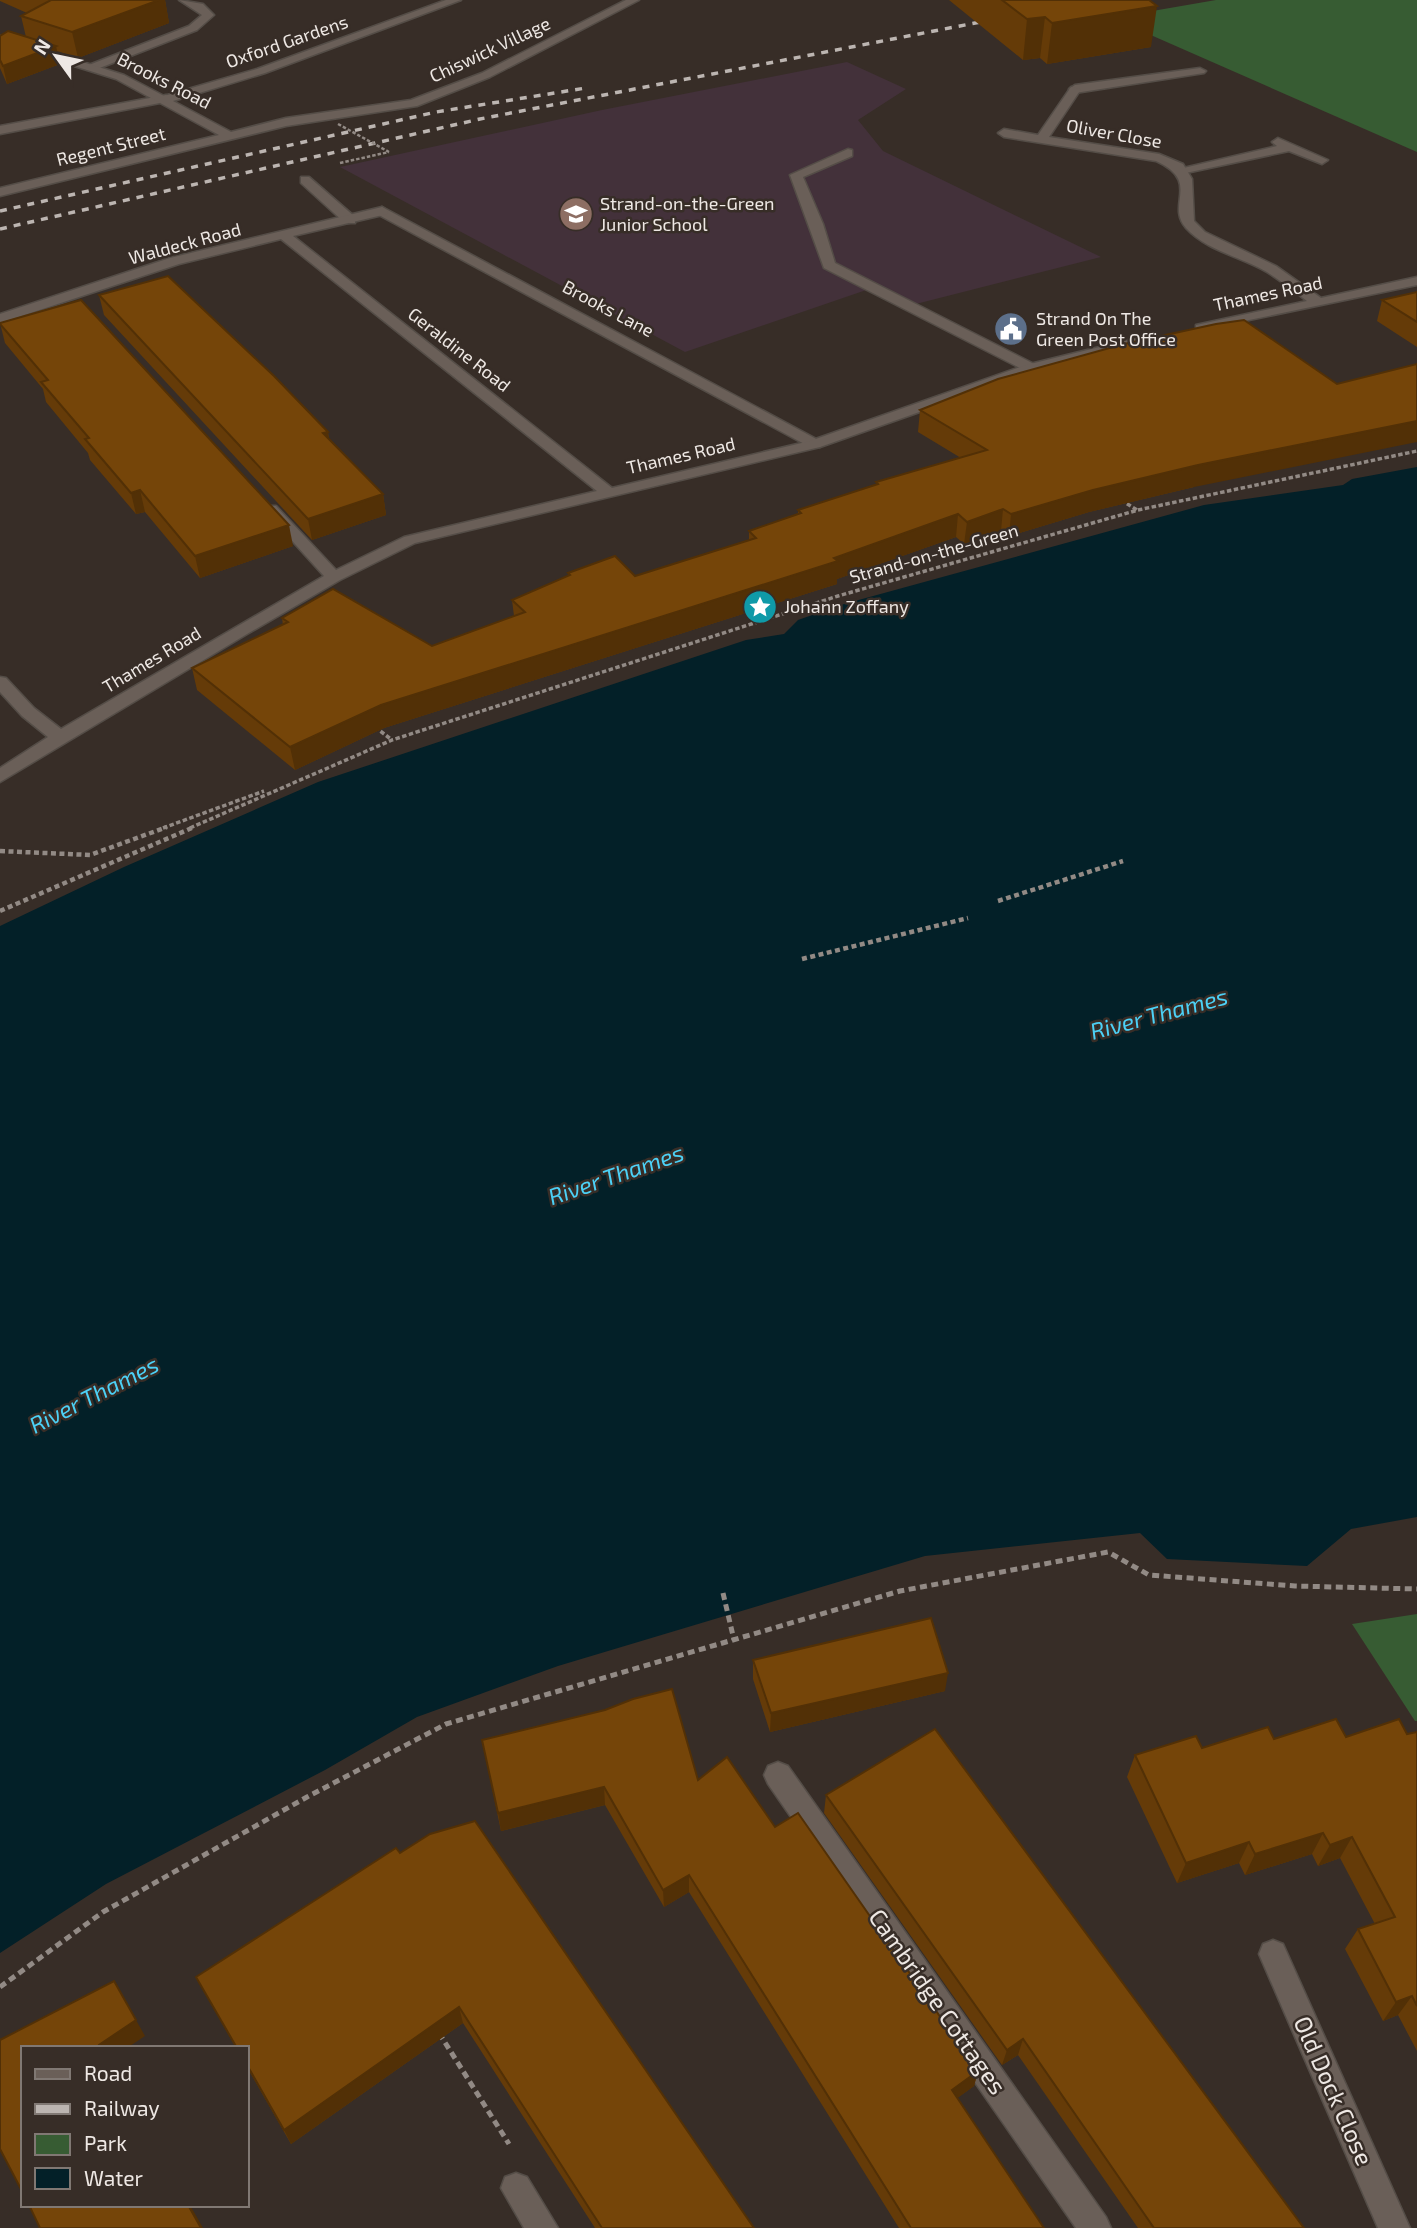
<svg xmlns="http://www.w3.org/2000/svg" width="1417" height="2228" viewBox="0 0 1417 2228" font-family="'Exo 2',sans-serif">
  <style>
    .education { fill: #43313a }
    .green { fill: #375c33 }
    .water { fill: #032028 }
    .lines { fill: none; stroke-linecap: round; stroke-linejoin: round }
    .lane-casing { stroke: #544d47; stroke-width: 3 }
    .street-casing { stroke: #544d47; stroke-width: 3 }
    .path-far3 { stroke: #928a85; stroke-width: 2.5; stroke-dasharray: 3.5 2; stroke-linecap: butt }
    .path-far2 { stroke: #928a85; stroke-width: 3.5; stroke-dasharray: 4.5 2.5; stroke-linecap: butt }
    .path-far1 { stroke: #928a85; stroke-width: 4.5; stroke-dasharray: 5 3.5; stroke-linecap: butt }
    .path { stroke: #928a85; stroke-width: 5; stroke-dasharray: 7 4.5; stroke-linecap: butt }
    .lane { fill: #6a5f58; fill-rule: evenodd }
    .street { fill: #6a5f58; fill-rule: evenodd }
    .rail { stroke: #bcb5b1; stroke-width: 3.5; stroke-dasharray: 7 7; stroke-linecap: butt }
    .path-bridge { stroke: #928a85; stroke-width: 2.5; stroke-dasharray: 3.5 2; stroke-linecap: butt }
    .wall { fill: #653b08 }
    .shaded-wall { fill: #523006 }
    .building { fill: #754509; stroke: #523006; stroke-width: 2 }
    .labels { text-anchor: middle; stroke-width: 5; stroke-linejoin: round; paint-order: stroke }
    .far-street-label { font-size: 18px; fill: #eee8e4; stroke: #372d27 }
    .far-poi-label { font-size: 18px; fill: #eee8e4; stroke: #372d27; text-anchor: start }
    .water-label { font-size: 23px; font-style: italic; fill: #4cd1f6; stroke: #372d27 }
    .near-street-label { font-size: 24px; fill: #eee8e4; stroke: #372d27 }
  </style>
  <rect width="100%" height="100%" fill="#372d27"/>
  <!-- education -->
  <polygon class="education" points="847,62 906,89 858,120 883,151 1101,257 908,306 875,287 685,352 340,167 602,110"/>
  <!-- green -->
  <g class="green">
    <polygon points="1216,0 1417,0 1417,152 1112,18"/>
    <polygon points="1417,1614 1417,1721 1415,1721 1352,1624"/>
  </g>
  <!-- water -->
  <polygon class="water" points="1417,467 1417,1517 1351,1529 1307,1566 1167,1559 1140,1533 925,1556 558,1666 417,1717 325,1770 106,1884 0,1953 0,926 124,867 318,782 746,640 784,634 798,620 844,604 1204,505 1343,485 1352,479"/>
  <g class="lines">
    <!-- lane casing -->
    <g class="lane-casing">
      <g id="lane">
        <polygon points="179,0 203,4 214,15 197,30 97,69 89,69 89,65 189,26 202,15"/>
        <polygon points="1200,68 1206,71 1204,73 1075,93 1069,89 1075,85"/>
        <polygon points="166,95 170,97 170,101 0,134 0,126"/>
        <polygon points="1278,138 1328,160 1322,164 1289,151 1181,174 1175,170 1277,146 1272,142"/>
        <polygon points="848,149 852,150 852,156 803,177 823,224 835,263 1036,365 1036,371 1026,371 824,268 790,175"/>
        <polygon points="301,177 309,177 355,217 355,223 345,223 301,183"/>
        <polygon points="382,207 820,441 822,444 820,447 810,447 377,214 376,211"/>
      </g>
    </g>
    <!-- street casing -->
    <g class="street-casing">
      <g id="street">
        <polygon points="446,0 461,0 265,73 173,101 231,132 286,118 411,100 482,73 626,0 639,0 490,77 417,106 286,126 0,196 0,188 219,135 116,79 0,43 0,36 124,75 164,96 257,69"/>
        <path d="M1071 87 1081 89 1049 137 1159 154 1183 164 1192 179 1194 221 1205 232 1276 266 1321 298 1417 277V285L1196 331V325L1307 301C1294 291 1281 281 1267 272 1242 257 1207 251 1186 228 1165 204 1202 182 1156 161L1004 137 998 133 1004 129 1038 135Z"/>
        <polygon points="382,207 388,211 387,214 293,236 612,488 810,441 1026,365 1153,334 1160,338 1036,371 820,447 415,543 340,580 247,634 0,782 0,768 48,737 22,716 0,692 0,677 6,678 34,708 61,729 324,576 266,512 266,506 276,506 336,570 404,537 597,491 281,239 179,264 0,323 0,314 170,258"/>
        <polygon points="778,1762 788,1766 1106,2217 1111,2228 1076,2228 768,1784 764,1775 768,1766"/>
        <polygon points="1273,1940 1283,1944 1410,2228 1378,2228 1259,1954 1263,1944"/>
        <polygon points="516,2173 527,2177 558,2228 524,2228 501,2188 505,2177"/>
      </g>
    </g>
    <!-- path-far3 -->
    <polyline class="path-far3" points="340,163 389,152"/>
    <!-- path-far2 -->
    <g class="path-far2">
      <polyline points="1121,500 1137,510"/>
      <polyline points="375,727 392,740"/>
      <polyline points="163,828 264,791"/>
      <polyline points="190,828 392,740 838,596 1138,510 1417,451"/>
    </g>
    <!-- path-far1 -->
    <g class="path-far1">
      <polyline points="0,851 90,855 167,827"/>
      <polyline points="998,901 1123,861"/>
      <polyline points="0,911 194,827"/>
      <polyline points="802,959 968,918"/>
    </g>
    <!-- path -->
    <g class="path">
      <polyline points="723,1593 734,1640"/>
      <polyline points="0,1987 103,1912 307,1797 446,1724 900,1591 1108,1552 1149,1575 1295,1586 1417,1589"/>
      <polyline points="439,2033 509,2144"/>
    </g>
    <!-- lane -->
    <use href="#lane" class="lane"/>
    <!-- street -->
    <use href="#street" class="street"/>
    <!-- rail -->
    <g class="rail">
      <polyline points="0,211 436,112 586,88"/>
      <polyline points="0,229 480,119 996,19"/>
    </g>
    <!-- path-bridge -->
    <polyline class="path-bridge" points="338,124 389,152"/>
  </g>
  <!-- wall -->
  <g class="wall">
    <polygon points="0,0 165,0 169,23 78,58 57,51 60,64 7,84 0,68 0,36 26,37 21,16 27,13 0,1"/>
    <polygon points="949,0 1149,0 1151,47 1047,64 1040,58 1023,60"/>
    <polygon points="1417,292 1417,347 1377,321 1382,300"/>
    <polygon points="99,295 328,432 329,440 383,494 386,515 312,540 104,315"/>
    <polygon points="0,323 293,546 200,578 145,512 136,514 90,460 88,453 46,402 43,389 5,343"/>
    <polygon points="920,410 1194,487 1089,512 1009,536 1001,531 964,544 956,537 837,579 837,584 384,728 295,770 197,690 192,668 283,625 282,618 432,646 514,616 512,600 568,576 568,573 635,576 749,540 749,531 798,514 798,510 876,485 876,482 961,458 918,432"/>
    <polygon points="753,1660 945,1691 770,1732 753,1679"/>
    <polygon points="1417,1732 1417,2051 1398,2015 1383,2021 1345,1949 1358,1929 1375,1924 1340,1858 1318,1866 1312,1854 1245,1875 1239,1863 1177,1883 1127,1777 1135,1755 1274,1739 1407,1734"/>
    <polygon points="482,1740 698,1780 775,1827 978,2071 974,2086 957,2098 1044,2228 899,2228 689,1892 664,1907 605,1805 501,1831"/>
    <polygon points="826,1795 1304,2228 1138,2228 1018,2055 1002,2065 824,1813"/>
    <polygon points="400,1853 754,2228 595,2228 463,2023 291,2144 247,2067 247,2048 236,2048 196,1977"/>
  </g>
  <!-- shaded-wall -->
  <g class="shaded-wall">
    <polygon points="159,0 165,0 169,23 78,58 72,32"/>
    <polygon points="1157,6 1151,47 1047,64 1052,23"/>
    <polygon points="1045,17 1040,58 1023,60 1027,19"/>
    <polygon points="56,46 60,64 7,84 3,66"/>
    <polygon points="1417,421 1417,442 1194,487 1089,512 1009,536 1011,514 1093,490 1198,465"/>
    <polygon points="328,432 331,453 323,433"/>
    <polygon points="140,490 145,512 136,514 131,493"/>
    <polygon points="383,494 386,515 312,540 308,519"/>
    <polygon points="1003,509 1001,531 964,544 967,522"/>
    <polygon points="958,514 956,537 837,579 837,584 384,728 295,770 290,747 381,705 834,558"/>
    <polygon points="289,525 293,546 200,578 195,556"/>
    <polygon points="948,1673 945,1691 770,1732 771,1713"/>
    <polygon points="604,1787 605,1805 501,1831 498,1813"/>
    <polygon points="1323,1833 1312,1854 1245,1875 1255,1854"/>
    <polygon points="1352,1837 1340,1858 1318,1866 1330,1845"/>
    <polygon points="1249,1842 1239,1863 1177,1883 1186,1863"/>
    <polygon points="689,1875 689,1892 664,1907 663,1890"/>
    <polygon points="1412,1996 1398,2015 1383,2021 1396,2002"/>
    <polygon points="123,1997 145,2036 127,2048 100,2048 99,2045"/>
    <polygon points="459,2007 463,2023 291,2144 284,2130"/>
    <polygon points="1023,2039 1018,2055 1002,2065 1007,2050"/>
    <polygon points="978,2071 974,2086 948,2105 952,2090"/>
    <polygon points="188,2205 190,2205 203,2228 201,2228"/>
  </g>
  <!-- building -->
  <g class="building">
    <polygon points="51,0 159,0 72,32 21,16"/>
    <polygon points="1002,0 1149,0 1157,6 1052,23 1045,17 1027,19"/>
    <polygon points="8,31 56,46 3,66 0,60 0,36"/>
    <polygon points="168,276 274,376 328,432 323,433 383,494 308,519 99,295"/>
    <polygon points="1417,292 1417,322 1382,300"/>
    <polygon points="81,300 289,525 195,556 140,490 131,493 85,439 89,438 41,382 48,380 0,324 0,323"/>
    <polygon points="1244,320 1337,384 1417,364 1417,421 1198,465 1093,490 1011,514 1003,509 967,522 958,514 834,558 838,561 381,705 290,747 192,668 288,622 282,618 333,589 432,646 525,612 512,600 570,575 568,573 615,556 635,576 756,538 749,531 801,513 798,510 878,484 876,482 987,450 920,410 998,379 1124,344 1216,324"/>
    <polygon points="931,1618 948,1673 771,1713 753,1660"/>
    <polygon points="672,1689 698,1780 727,1757 775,1827 798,1813 978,2071 952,2090 1044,2228 911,2228 689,1875 663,1890 604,1787 498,1813 482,1740 605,1710 633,1699"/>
    <polygon points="1336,1719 1346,1737 1399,1719 1407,1734 1417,1732 1417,2006 1412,1996 1396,2002 1358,1929 1395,1917 1352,1837 1330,1845 1323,1833 1255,1854 1249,1842 1186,1863 1135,1755 1196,1736 1202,1748 1268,1727 1274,1739"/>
    <polygon points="935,1729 1304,2228 1154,2228 1023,2039 1007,2050 826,1795"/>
    <polygon points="475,1821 754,2228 602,2228 459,2007 284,2130 247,2065 247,2048 237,2048 196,1977 396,1848 400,1853 430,1834"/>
    <polygon points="114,1981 136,2020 99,2045 100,2048 23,2048 23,2193 0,2149 0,2040"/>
    <polygon points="29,2205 188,2205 201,2228 40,2228"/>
  </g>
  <!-- icons -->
  <defs>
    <g id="school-disc" transform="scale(1.75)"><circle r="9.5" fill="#8d6e63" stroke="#372d27"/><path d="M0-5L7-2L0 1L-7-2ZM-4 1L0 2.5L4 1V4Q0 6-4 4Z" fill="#fff"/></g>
    <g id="civic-disc" transform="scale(1.75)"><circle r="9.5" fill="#5c6f8a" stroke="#372d27"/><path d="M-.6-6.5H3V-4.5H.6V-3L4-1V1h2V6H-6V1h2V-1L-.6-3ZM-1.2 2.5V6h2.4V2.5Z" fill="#fff"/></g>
    <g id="sight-disc" transform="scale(1.75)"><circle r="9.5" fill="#0f9aa8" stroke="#372d27"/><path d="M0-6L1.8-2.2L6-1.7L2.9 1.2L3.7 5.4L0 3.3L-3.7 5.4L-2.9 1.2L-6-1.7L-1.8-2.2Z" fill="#fff"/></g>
  </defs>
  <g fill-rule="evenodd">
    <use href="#school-disc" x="576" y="214"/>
    <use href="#civic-disc" x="1011" y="329"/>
    <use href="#sight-disc" x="760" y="607"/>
  </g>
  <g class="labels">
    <!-- far-street labels -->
    <g class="far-street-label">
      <text transform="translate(287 42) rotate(-19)" y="6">Oxford Gardens</text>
      <text transform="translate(490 50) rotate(-25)" y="6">Chiswick Village</text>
      <text transform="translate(164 81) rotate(27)" y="6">Brooks Road</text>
      <text transform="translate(1114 134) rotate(10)" y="6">Oliver Close</text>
      <text transform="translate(111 147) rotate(-14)" y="6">Regent Street</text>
      <text transform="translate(185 244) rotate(-15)" y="6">Waldeck Road</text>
      <text transform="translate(1268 294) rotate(-12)" y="6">Thames Road</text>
      <text transform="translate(608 309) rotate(28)" y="6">Brooks Lane</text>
      <text transform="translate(459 350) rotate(38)" y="6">Geraldine Road</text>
      <text transform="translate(681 456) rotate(-13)" y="6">Thames Road</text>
      <text transform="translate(934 554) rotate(-16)" y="6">Strand-on-the-Green</text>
      <text transform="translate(152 660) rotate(-31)" y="6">Thames Road</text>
    </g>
    <!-- far-poi labels -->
    <g class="far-poi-label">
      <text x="600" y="210">Strand-on-the-Green<tspan x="600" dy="21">Junior School</tspan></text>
      <text x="1036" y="325">Strand On The<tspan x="1036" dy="21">Green Post Office</tspan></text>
      <text x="784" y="613">Johann Zoffany</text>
    </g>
    <!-- water labels -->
    <g class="water-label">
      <text transform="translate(1159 1014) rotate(-15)" y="8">River Thames</text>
      <text transform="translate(616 1175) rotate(-19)" y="8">River Thames</text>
      <text transform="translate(94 1395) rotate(-27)" y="8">River Thames</text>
    </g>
    <!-- near-street labels -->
    <g class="near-street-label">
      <text transform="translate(937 2002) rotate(55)" y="8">Cambridge Cottages</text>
      <text transform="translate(1333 2091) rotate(66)" y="8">Old Dock Close</text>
    </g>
  </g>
  <!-- legend -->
  <rect x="21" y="2046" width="228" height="161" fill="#372d27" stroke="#807873" stroke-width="2"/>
  <rect x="35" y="2069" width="35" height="10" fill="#6a5f58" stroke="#807873" stroke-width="2"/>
  <text x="84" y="2081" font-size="21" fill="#eee8e4">Road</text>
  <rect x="35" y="2104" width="35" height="10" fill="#bcb5b1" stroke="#807873" stroke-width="2"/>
  <text x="84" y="2116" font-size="21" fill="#eee8e4">Railway</text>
  <rect x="35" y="2134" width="35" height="21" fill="#375c33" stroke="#807873" stroke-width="2"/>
  <text x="84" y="2151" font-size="21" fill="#eee8e4">Park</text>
  <rect x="35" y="2168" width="35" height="21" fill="#032028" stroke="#807873" stroke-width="2"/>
  <text x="84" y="2186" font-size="21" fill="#eee8e4">Water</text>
  <!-- north arrow -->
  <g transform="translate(56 56) rotate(303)" stroke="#372d27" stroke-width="5" paint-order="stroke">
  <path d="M0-5L12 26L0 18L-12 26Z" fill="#eee8e4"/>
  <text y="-10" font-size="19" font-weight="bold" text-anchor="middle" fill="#eee8e4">N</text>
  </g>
</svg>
